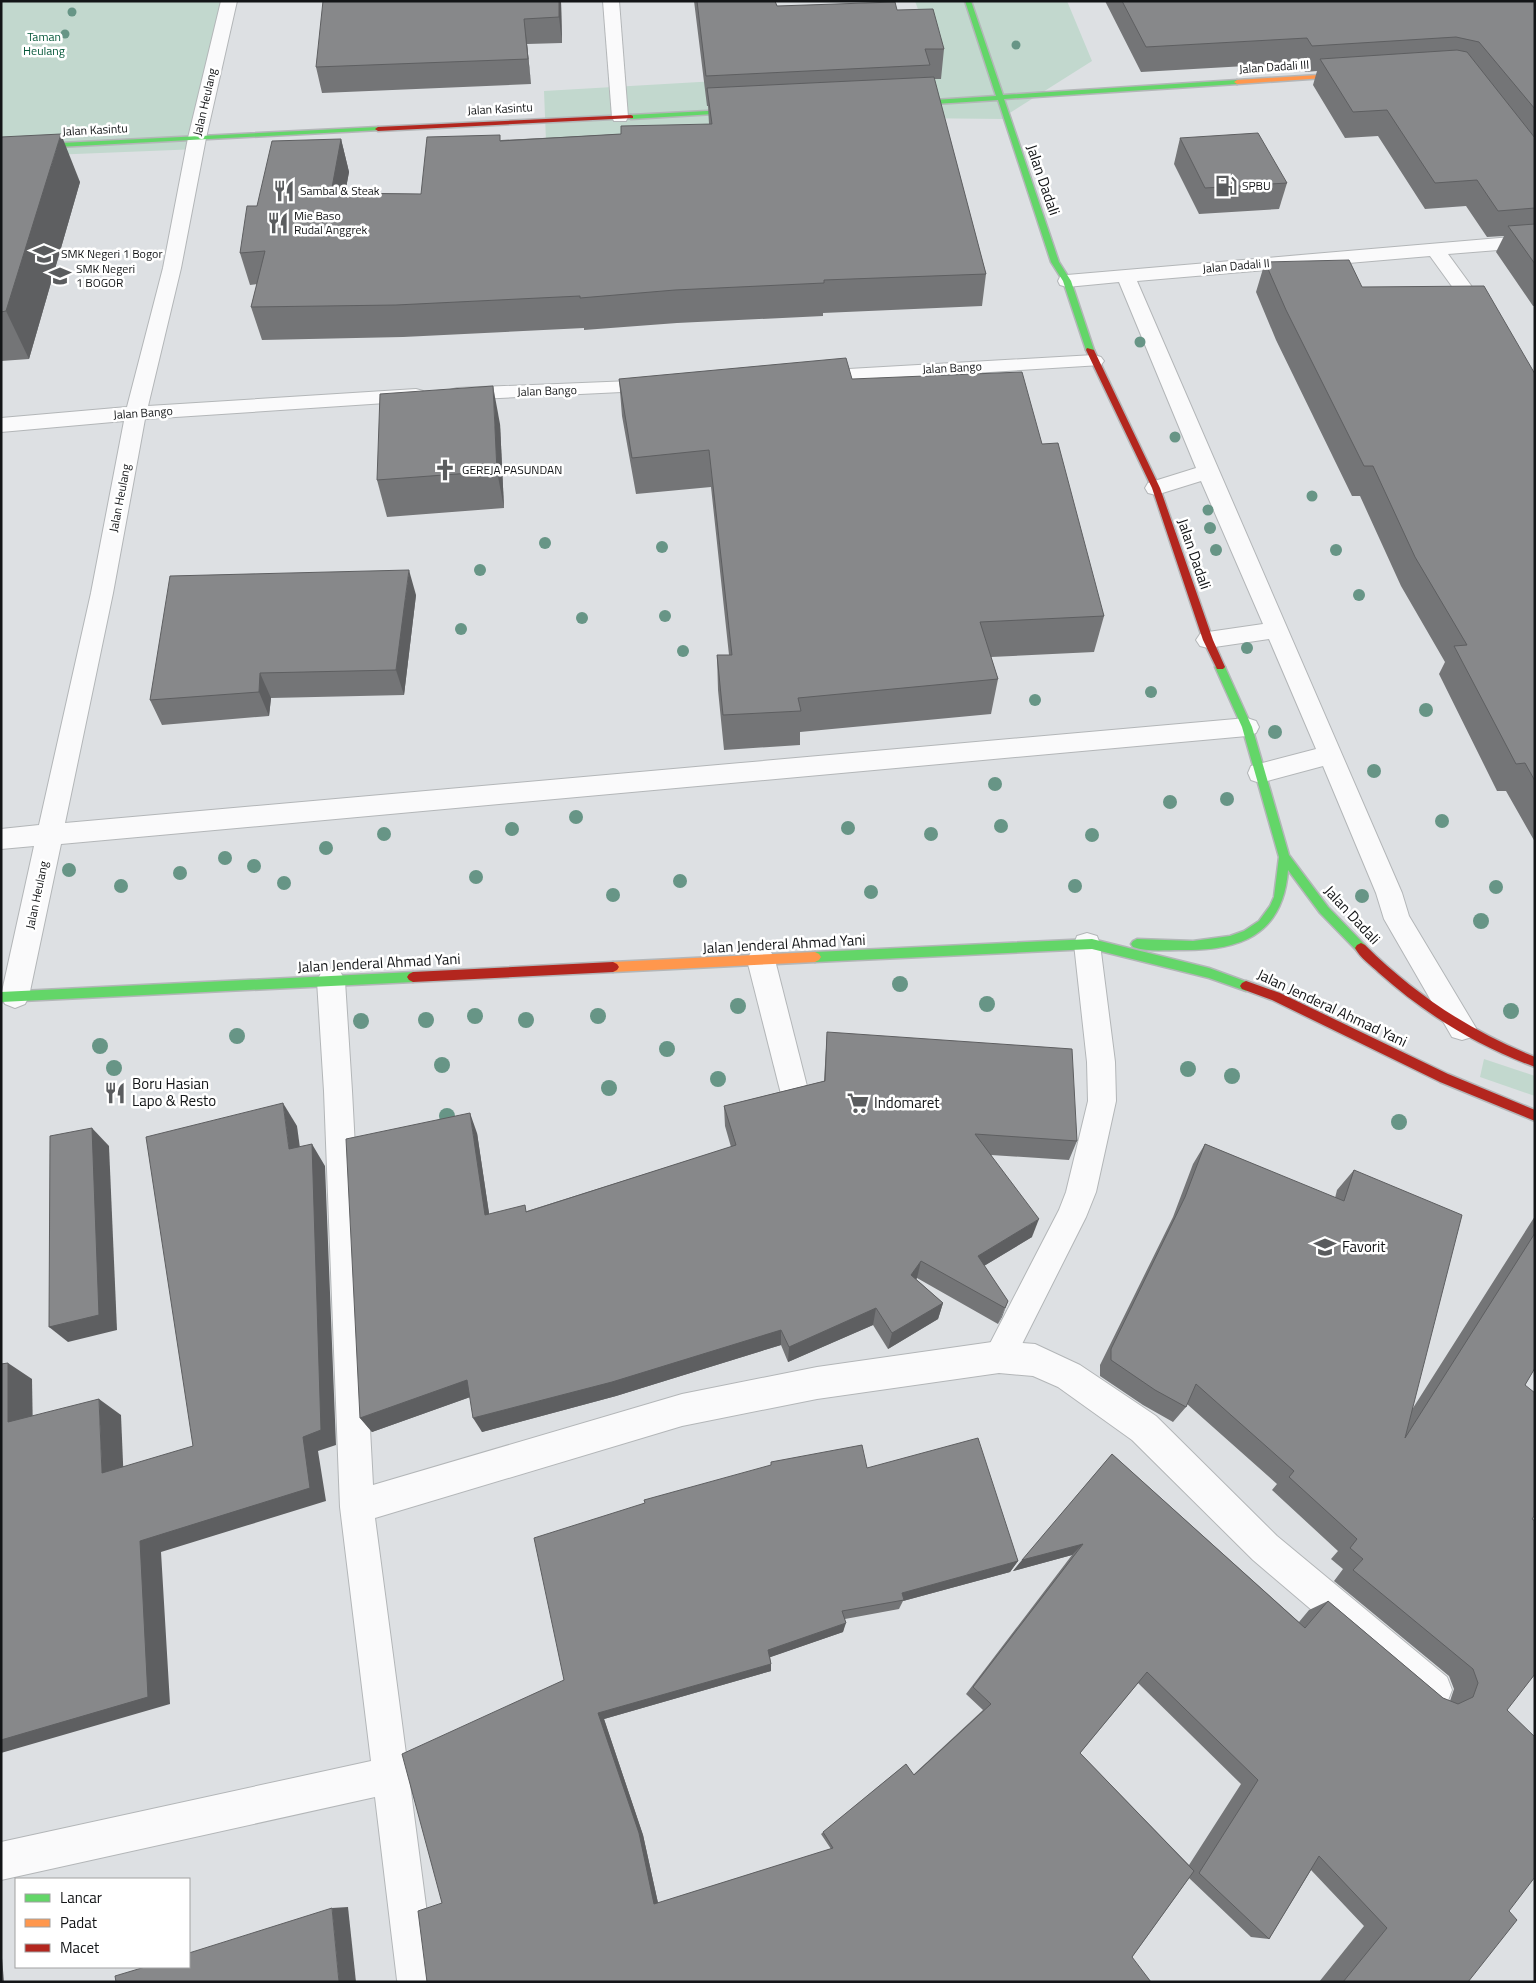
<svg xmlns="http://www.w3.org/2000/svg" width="1536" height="1983" viewBox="0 0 1536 1983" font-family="'Titillium Web',sans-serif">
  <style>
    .green { fill: #c2d8ce }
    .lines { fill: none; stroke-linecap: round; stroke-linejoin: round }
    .lane-casing { stroke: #b3b6b8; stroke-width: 2 }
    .street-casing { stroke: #b3b6b8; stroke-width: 2 }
    .fast-casing { stroke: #b3b6b8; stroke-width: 3 }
    .slow-casing { stroke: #b3b6b8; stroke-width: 3 }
    .jam-casing { stroke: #b3b6b8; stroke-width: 3 }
    .lane { fill: #fafafb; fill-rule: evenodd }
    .street { fill: #fafafb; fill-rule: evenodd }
    .fast { fill: #63d668; fill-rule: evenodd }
    .slow { fill: #ff974d; fill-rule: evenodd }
    .jam { fill: #b3261e; fill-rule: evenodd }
    .tree { fill: #679586 }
    .wall { fill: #747577; fill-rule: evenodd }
    .shaded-wall { fill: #5e5f61 }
    .building { fill: #87888a; stroke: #5e5f61 }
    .labels { text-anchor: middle; stroke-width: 5; stroke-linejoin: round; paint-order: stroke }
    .far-park-label { font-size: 12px; fill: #06583a; stroke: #fff }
    .far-street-label { font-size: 12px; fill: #131517; stroke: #fff }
    .far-poi-label { font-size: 12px; fill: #131517; stroke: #fff; text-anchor: start }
    .street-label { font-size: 15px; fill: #131517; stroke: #fff }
    .poi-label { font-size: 15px; fill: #131517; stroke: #fff; text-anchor: start }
  </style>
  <rect width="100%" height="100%" fill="#dde0e3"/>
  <!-- green -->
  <g class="green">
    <polygon points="1,1 230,1 199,149 1,157"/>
    <polygon points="915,1 1067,1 1092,61 1005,116 1005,119 908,118 546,141 544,91 939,68"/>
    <polygon points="1484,1059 1535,1076 1535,1096 1480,1077"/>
  </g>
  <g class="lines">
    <!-- lane casing -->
    <g class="lane-casing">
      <g id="lane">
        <polygon points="1087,933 1097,936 1100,944 1115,1062 1116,1101 1096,1192 1086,1217 1010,1368 999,1373 988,1368 983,1357 1059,1210 1066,1192 1088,1101 1087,1062 1074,944 1077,936"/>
        <polygon points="761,949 771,952 775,960 809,1094 805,1103 795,1107 785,1103 781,1094 747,960 751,952"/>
      </g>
    </g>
    <!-- street casing -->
    <g class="street-casing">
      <g id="street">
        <polygon points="221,1 237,1 206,138 181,268 148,406 416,389 423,391 426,395 423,399 416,401 145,419 113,593 65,823 1247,718 1256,721 1259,727 1256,733 1247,736 61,844 29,996 25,1004 15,1008 5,1004 1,996 34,846 1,849 1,829 39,825 91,593 124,421 1,432 1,418 127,407 163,268 188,138"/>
        <polygon points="603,1 619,1 628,117 626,121 614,121 612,117"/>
        <polygon points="1535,235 1535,247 1448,254 1494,317 1491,321 1484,323 1477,321 1430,256 1137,281 1402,893 1409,916 1476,1028 1472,1037 1462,1040 1452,1037 1384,919 1376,893 1323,766 1260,783 1251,780 1248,773 1251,766 1316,749 1269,639 1208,648 1200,646 1196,640 1200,634 1208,632 1263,624 1201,481 1156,495 1148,493 1145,488 1148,483 1196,468 1119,282 1067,287 1060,285 1058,281 1060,277 1067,275"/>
        <polygon points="1094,355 1101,357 1104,361 1101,365 814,383 807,381 804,377 807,373 814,371"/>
        <polygon points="656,380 663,382 666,386 663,390 457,400 450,398 447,394 450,390 457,388"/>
        <polygon points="331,969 341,973 345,981 352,1091 373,1485 682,1394 817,1367 999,1341 1035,1344 1080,1365 1156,1416 1277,1536 1447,1677 1452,1690 1447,1703 1434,1708 1421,1703 1253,1560 1132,1440 1058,1387 1033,1376 999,1373 817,1399 682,1426 375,1518 436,1982 398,1982 397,1980 375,1797 1,1880 1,1842 371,1761 340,1507 324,1091 317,981 321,973"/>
      </g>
    </g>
    <!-- fast casing -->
    <g class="fast-casing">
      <g id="fast">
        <polygon points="965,1 971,1 1003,95 1237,80 1240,82 1237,84 1004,99 1059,262 1071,281 1094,350 1093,352 1086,350 1063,281 1051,262 998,100 903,106 900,104 903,102 996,96"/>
        <polygon points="745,109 748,111 747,112 631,119 628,117 631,115"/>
        <polygon points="378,127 381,129 380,130 1,150 1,146"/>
        <path d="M1220 663 1225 667 1252 727 1289 855 1328 907 1365 945 1367 948 1365 951H1357L1320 913 1288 870C1283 937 1238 951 1179 950 1165 950 1147 952 1133 947L1131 944 1133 941 1137 939 1193 941 1230 936 1244 931 1259 921 1270 906 1274 897 1279 857 1242 727 1215 667Z"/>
        <polygon points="1092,939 1209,968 1250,983 1252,986 1250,989 1246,991 1209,978 1092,949 815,962 811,960 809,957 811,954 815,952"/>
        <polygon points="413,972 417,974 419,977 417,980 413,982 1,1002 1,992"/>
      </g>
    </g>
    <!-- slow casing -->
    <g class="slow-casing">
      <g id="slow">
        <polygon points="1351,73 1353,74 1353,76 1237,84 1234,82 1237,80"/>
        <polygon points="815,952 819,954 821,957 819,960 815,962 613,972 609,970 607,967 609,964 613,962"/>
      </g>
    </g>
    <!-- jam casing -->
    <g class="jam-casing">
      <g id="jam">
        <polygon points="631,115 633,116 633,118 378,131 375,129 378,127"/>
        <polygon points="1087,348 1094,350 1160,488 1213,640 1225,667 1223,669 1217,669 1203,640 1152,488 1086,350"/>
        <path d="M1361 943 1365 945C1414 994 1470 1031 1535 1057V1067C1477 1046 1425 1014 1379 973 1371 965 1360 958 1355 948L1357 945Z"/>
        <polygon points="613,962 617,964 619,967 617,970 613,972 413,982 409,980 407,977 409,974 413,972"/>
        <polygon points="1246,981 1280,993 1448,1074 1535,1110 1535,1121 1440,1082 1272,1000 1242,989 1240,986 1242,983"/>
      </g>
    </g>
    <!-- lane -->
    <use href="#lane" class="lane"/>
    <!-- street -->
    <use href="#street" class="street"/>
    <!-- fast -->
    <use href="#fast" class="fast"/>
    <!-- slow -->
    <use href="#slow" class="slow"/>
    <!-- jam -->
    <use href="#jam" class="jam"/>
  </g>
  <!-- trees -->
  <g class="tree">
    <circle cx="72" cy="12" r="4.5"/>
    <circle cx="65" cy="34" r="4.5"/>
    <circle cx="1016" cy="45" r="4.5"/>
    <circle cx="1140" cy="342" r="5.5"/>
    <circle cx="1175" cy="437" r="5.5"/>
    <circle cx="1312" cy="496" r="5.5"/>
    <circle cx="1208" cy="510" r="5.5"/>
    <circle cx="1210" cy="528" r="6"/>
    <circle cx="545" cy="543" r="6"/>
    <circle cx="662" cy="547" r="6"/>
    <circle cx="1216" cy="550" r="6"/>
    <circle cx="1336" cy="550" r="6"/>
    <circle cx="480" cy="570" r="6"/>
    <circle cx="1359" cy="595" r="6"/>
    <circle cx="665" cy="616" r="6"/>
    <circle cx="582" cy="618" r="6"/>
    <circle cx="461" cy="629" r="6"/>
    <circle cx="1247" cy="648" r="6"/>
    <circle cx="683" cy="651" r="6"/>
    <circle cx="1151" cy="692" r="6"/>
    <circle cx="1035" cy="700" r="6"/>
    <circle cx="1426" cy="710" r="7"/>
    <circle cx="1275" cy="732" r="7"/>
    <circle cx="1374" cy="771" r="7"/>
    <circle cx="995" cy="784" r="7"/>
    <circle cx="1227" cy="799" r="7"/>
    <circle cx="1170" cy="802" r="7"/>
    <circle cx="576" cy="817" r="7"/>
    <circle cx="1442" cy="821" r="7"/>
    <circle cx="1001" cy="826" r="7"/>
    <circle cx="848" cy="828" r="7"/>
    <circle cx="512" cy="829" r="7"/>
    <circle cx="384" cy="834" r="7"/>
    <circle cx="931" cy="834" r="7"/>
    <circle cx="1092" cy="835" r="7"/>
    <circle cx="326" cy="848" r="7"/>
    <circle cx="225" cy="858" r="7"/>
    <circle cx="254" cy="866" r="7"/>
    <circle cx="69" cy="870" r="7"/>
    <circle cx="180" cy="873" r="7"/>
    <circle cx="476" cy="877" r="7"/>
    <circle cx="680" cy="881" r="7"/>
    <circle cx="284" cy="883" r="7"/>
    <circle cx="121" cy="886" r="7"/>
    <circle cx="1075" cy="886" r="7"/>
    <circle cx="1496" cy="887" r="7"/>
    <circle cx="871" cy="892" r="7"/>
    <circle cx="613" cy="895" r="7"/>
    <circle cx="1362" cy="896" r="7"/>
    <circle cx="1481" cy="921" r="8"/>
    <circle cx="900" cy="984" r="8"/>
    <circle cx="987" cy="1004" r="8"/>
    <circle cx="738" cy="1006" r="8"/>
    <circle cx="1511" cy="1011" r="8"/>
    <circle cx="475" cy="1016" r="8"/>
    <circle cx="598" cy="1016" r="8"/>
    <circle cx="426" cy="1020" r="8"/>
    <circle cx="526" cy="1020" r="8"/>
    <circle cx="361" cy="1021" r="8"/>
    <circle cx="237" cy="1036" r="8"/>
    <circle cx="100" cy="1046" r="8"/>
    <circle cx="667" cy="1049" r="8"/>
    <circle cx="442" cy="1065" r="8"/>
    <circle cx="114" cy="1068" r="8"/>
    <circle cx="1188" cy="1069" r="8"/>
    <circle cx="1232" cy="1076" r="8"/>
    <circle cx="718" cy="1079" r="8"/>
    <circle cx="609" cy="1088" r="8"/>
    <circle cx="447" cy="1116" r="8"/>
    <circle cx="1399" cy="1122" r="8"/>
  </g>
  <!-- wall -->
  <g class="wall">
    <polygon points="561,1 562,43 527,44 531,84 322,93 316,67"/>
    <polygon points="694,1 775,1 777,6 897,10 944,49 941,79 934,79 986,274 982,306 823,313 823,316 677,323 584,330 584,328 403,337 262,340 251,307 257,284 250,285 240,253 257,206 341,139 349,172 345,193 421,194 501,140 621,134 709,124 708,106 707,106"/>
    <polygon points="1105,1 1535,1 1535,306 1533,306 1496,252 1504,236 1487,237 1466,206 1425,209 1378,136 1345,138 1313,85 1317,71 1305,72 1299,63 1141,72"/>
    <polygon points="1,137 80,182 29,359 1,361"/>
    <polygon points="1180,138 1287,183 1279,209 1199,214 1174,164"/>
    <polygon points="1265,262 1362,287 1535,374 1535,842 1506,791 1497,791 1439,674 1445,662 1401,586 1360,496 1352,496 1276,340 1256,292"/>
    <polygon points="619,379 852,379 1042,444 1104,616 1094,652 991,657 998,679 991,714 800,732 800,745 724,750 718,690 717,655 729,655 711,487 636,494 622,416"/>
    <polygon points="500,424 504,508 387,517 377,480"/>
    <polygon points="416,595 404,695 271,698 269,716 162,725 150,700"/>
    <polygon points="827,1032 1077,1141 1069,1160 991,1155 1032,1237 984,1266 1008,1301 998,1324 917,1278 916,1279 943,1303 938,1319 888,1349 873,1325 788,1362 781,1345 616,1396 482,1432 470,1397 372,1432 360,1418 477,1133 489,1214 527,1211 731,1147 725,1126 724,1106 824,1081"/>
    <path d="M1205 1144 1335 1198 1337 1190 1354 1170 1413 1408 1535 1216V1368L1525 1385 1532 1519 1507 1710 1509 1911 1468 1982H1319L1364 1926 1311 1870 1269 1939 1251 1937 1189 1878 1132 1957 442 1903 564 1680 771 1466V1462L867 1468 1018 1561 1010 1572 903 1601 899 1609 845 1619 843 1632 770 1657 771 1664V1671L604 1719 643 1835 658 1903 831 1849 821 1834 906 1764 913 1775 983 1710 966 1694 1072 1555 1013 1571 1112 1454 1299 1622 1309 1610 1328 1601 1443 1698 1450 1701 1454 1689 1449 1676 1334 1581 1343 1569 1331 1559 1338 1551 1272 1490 1277 1484 1187 1404 1186 1407 1173 1422 1143 1405 1100 1376V1365L1173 1217 1193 1164ZM1138 1683 1241 1784 1189 1865 1080 1753Z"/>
  </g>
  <!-- shaded-wall -->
  <g class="shaded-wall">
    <polygon points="559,1 561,1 562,43 559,17"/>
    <polygon points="524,19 527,44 531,84 528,59"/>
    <polygon points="61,134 80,182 29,359 6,311"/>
    <polygon points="341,139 349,172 339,225 331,193"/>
    <polygon points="493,386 500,424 504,508 497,471"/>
    <polygon points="409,570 416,595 404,695 396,670"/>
    <polygon points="260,673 271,698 269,716 259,692"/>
    <polygon points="283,1103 297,1126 303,1170 289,1149"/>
    <polygon points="470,1113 477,1133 492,1233 485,1215"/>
    <polygon points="92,1128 109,1146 117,1330 68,1342 49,1327"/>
    <polygon points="312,1144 325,1166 336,1445 318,1451 326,1501 161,1552 170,1704 1,1753 1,1740 140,1541 303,1437"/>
    <polygon points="1039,1219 1032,1237 972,1273 978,1256"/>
    <polygon points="921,1261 917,1278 907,1291 911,1275"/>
    <polygon points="1008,1301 1002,1317 998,1324 1005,1308"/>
    <polygon points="943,1303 938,1319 888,1349 892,1333"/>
    <polygon points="876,1308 873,1325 788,1362 789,1347"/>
    <polygon points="781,1330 781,1345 616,1396 482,1432 473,1418"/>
    <polygon points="8,1363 32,1379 33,1437 8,1422"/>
    <polygon points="467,1380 476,1395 372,1432 360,1418"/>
    <polygon points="99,1399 121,1415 124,1486 102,1473"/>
    <polygon points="1083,1544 1072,1555 1013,1571 1022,1560"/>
    <polygon points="1018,1561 1010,1572 903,1601 904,1600 902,1593"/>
    <polygon points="846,1623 843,1632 768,1658 768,1650"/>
    <polygon points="771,1664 771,1671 604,1719 643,1835 658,1903 654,1904 598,1713"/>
    <polygon points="348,1907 356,1982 339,1982 332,1908"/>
    <polygon points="1,1958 2,1958 4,1982 1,1982"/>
  </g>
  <!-- building -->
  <g class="building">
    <polygon points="323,1 559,1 559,17 524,19 528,59 316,67"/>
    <polygon points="697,1 775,1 777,6 895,2 897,10 933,9 944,49 925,49 930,65 706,76"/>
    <polygon points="1122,1 1535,1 1535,109 1479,42 1456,37 1312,46 1307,38 1146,47"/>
    <polygon points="1457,50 1467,52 1535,138 1535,208 1498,211 1477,180 1435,183 1387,110 1353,112 1320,59"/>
    <polygon points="934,77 986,274 824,280 824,283 675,290 580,298 580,296 396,305 251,307 265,251 240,253 247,206 257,206 272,141 341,139 331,193 421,194 427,137 500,135 500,141 621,134 621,126 712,124 707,88"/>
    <polygon points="1258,133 1287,183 1205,188 1180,138"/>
    <polygon points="61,134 6,311 1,312 1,137"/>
    <polygon points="1535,224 1535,264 1508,226"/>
    <polygon points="1349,260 1362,287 1484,286 1535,374 1535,781 1525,763 1516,764 1454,646 1467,645 1415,557 1373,466 1364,466 1286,310 1265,262"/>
    <polygon points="846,358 852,379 1022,372 1042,444 1058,443 1104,616 980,622 998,679 798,698 801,711 723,715 717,655 732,655 709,450 632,458 619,379"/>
    <polygon points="493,386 497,471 377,480 380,394"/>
    <polygon points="409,570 396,670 260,673 259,692 150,700 170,576"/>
    <polygon points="827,1032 1072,1049 1077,1141 975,1134 1039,1219 978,1256 1008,1301 1005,1308 921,1261 911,1275 943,1303 892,1333 876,1308 789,1347 781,1330 612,1382 473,1418 467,1380 360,1418 346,1139 470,1113 485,1215 525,1205 526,1212 736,1145 724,1106 825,1081"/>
    <polygon points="283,1103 289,1149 312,1144 321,1430 303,1437 310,1488 140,1541 148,1697 1,1740 1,1364 8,1363 8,1422 99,1399 102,1473 193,1446 146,1137"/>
    <polygon points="92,1128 99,1315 49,1327 50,1136"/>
    <polygon points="1205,1144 1344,1201 1354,1170 1462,1215 1405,1438 1535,1233 1535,1368 1525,1385 1535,1393 1535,1515 1532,1519 1535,1521 1535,1674 1507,1710 1535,1737 1535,1877 1509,1911 1517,1920 1468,1982 1343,1982 1387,1928 1319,1856 1269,1939 1199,1873 1258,1780 1147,1672 1080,1753 1194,1871 1132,1957 1151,1982 427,1982 418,1911 442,1903 402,1754 564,1680 534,1538 645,1503 644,1500 771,1465 771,1462 862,1445 867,1468 978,1438 1018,1561 902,1593 904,1600 842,1611 846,1623 768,1650 771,1664 598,1713 639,1833 654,1904 833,1848 823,1832 906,1764 914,1775 991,1704 973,1687 1083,1544 1022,1560 1112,1454 1305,1628 1328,1601 1443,1698 1458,1704 1473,1697 1478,1683 1473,1669 1353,1570 1363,1559 1350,1548 1357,1539 1289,1477 1294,1471 1196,1384 1186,1407 1155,1390 1111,1360 1111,1349 1185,1197"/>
    <polygon points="332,1908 339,1982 116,1982 115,1976 145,1967 189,1967 189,1953"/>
  </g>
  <!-- icons -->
  <defs>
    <g id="fuel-bare" transform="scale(1.725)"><path d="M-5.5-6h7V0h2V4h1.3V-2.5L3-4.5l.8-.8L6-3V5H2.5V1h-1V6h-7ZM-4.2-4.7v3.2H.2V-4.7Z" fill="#5a5c5e" stroke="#fff" stroke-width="2.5" paint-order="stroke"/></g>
    <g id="restaurant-bare" transform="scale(1.725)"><path d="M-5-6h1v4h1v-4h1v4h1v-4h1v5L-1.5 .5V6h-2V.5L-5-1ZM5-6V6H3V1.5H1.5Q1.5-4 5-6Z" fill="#5a5c5e" stroke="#fff" stroke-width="2.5" paint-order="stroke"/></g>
    <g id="school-bare" transform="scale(1.725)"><path d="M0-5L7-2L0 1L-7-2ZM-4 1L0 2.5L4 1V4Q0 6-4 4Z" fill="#5a5c5e" stroke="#fff" stroke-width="2.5" paint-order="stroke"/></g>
    <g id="church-bare" transform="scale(1.725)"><path d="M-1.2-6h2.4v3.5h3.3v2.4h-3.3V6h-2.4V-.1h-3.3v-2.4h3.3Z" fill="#5a5c5e" stroke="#fff" stroke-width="2.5" paint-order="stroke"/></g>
    <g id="supermarket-bare" transform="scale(1.725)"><path d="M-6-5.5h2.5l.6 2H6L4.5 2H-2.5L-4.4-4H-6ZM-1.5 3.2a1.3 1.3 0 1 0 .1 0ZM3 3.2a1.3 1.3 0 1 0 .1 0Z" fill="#5a5c5e" stroke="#fff" stroke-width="2.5" paint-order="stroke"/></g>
  </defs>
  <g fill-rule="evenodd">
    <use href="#fuel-bare" x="1226" y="186"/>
    <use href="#restaurant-bare" x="284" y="191"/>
    <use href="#restaurant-bare" x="278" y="223"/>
    <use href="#school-bare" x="44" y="254"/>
    <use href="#school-bare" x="60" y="276"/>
    <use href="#church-bare" x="445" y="470"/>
    <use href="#restaurant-bare" x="115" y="1093"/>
    <use href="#supermarket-bare" x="858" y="1103"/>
    <use href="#school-bare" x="1325" y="1247"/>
  </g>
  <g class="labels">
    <!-- far-park labels -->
    <g class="far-park-label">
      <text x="44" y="41">Taman<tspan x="44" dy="14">Heulang</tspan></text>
    </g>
    <!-- far-street labels -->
    <g class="far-street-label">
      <text transform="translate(1274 67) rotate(-4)" y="4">Jalan Dadali III</text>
      <text transform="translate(205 102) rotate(-77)" y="4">Jalan Heulang</text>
      <text transform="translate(500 109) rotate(-3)" y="4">Jalan Kasintu</text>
      <text transform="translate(95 130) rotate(-3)" y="4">Jalan Kasintu</text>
      <text transform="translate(1236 266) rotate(-5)" y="4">Jalan Dadali II</text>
      <text transform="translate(952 368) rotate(-3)" y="4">Jalan Bango</text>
      <text transform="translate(547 391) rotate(-2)" y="4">Jalan Bango</text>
      <text transform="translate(143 413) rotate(-4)" y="4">Jalan Bango</text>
      <text transform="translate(120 498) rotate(-79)" y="4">Jalan Heulang</text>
      <text transform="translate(37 895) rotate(-78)" y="4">Jalan Heulang</text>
    </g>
    <!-- far-poi labels -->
    <g class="far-poi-label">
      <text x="1242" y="190">SPBU</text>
      <text x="300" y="195">Sambal &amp; Steak</text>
      <text x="294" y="220">Mie Baso<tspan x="294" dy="14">Rudal Anggrek</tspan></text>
      <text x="61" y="258">SMK Negeri 1 Bogor</text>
      <text x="76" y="273">SMK Negeri<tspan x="76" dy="14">1 BOGOR</tspan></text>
      <text x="462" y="474">GEREJA PASUNDAN</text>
    </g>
    <!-- street labels -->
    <g class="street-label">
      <text transform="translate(1043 180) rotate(71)" y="5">Jalan Dadali</text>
      <text transform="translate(1194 554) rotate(71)" y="5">Jalan Dadali</text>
      <text transform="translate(1352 915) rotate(47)" y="5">Jalan Dadali</text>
      <text transform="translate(784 944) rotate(-3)" y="5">Jalan Jenderal Ahmad Yani</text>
      <text transform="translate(379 963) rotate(-3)" y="5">Jalan Jenderal Ahmad Yani</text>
      <text transform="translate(1332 1008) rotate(25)" y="5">Jalan Jenderal Ahmad Yani</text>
    </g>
    <!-- poi labels -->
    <g class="poi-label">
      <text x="132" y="1089">Boru Hasian<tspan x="132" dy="17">Lapo &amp; Resto</tspan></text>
      <text x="874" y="1108">Indomaret</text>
      <text x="1342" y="1252">Favorit</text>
    </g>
  </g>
  <!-- border -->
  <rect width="1536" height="1983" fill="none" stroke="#131517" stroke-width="5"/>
  <!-- legend -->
  <rect x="15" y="1878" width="175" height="90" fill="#ffffff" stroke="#a1a1a2"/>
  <rect x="25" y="1894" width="25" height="8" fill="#63d668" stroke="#a1a1a2"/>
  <text x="60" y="1903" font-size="15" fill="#131517">Lancar</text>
  <rect x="25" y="1919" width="25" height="8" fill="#ff974d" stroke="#a1a1a2"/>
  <text x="60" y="1928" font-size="15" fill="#131517">Padat</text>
  <rect x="25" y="1944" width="25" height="8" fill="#b3261e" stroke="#a1a1a2"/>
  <text x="60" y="1953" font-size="15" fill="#131517">Macet</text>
</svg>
